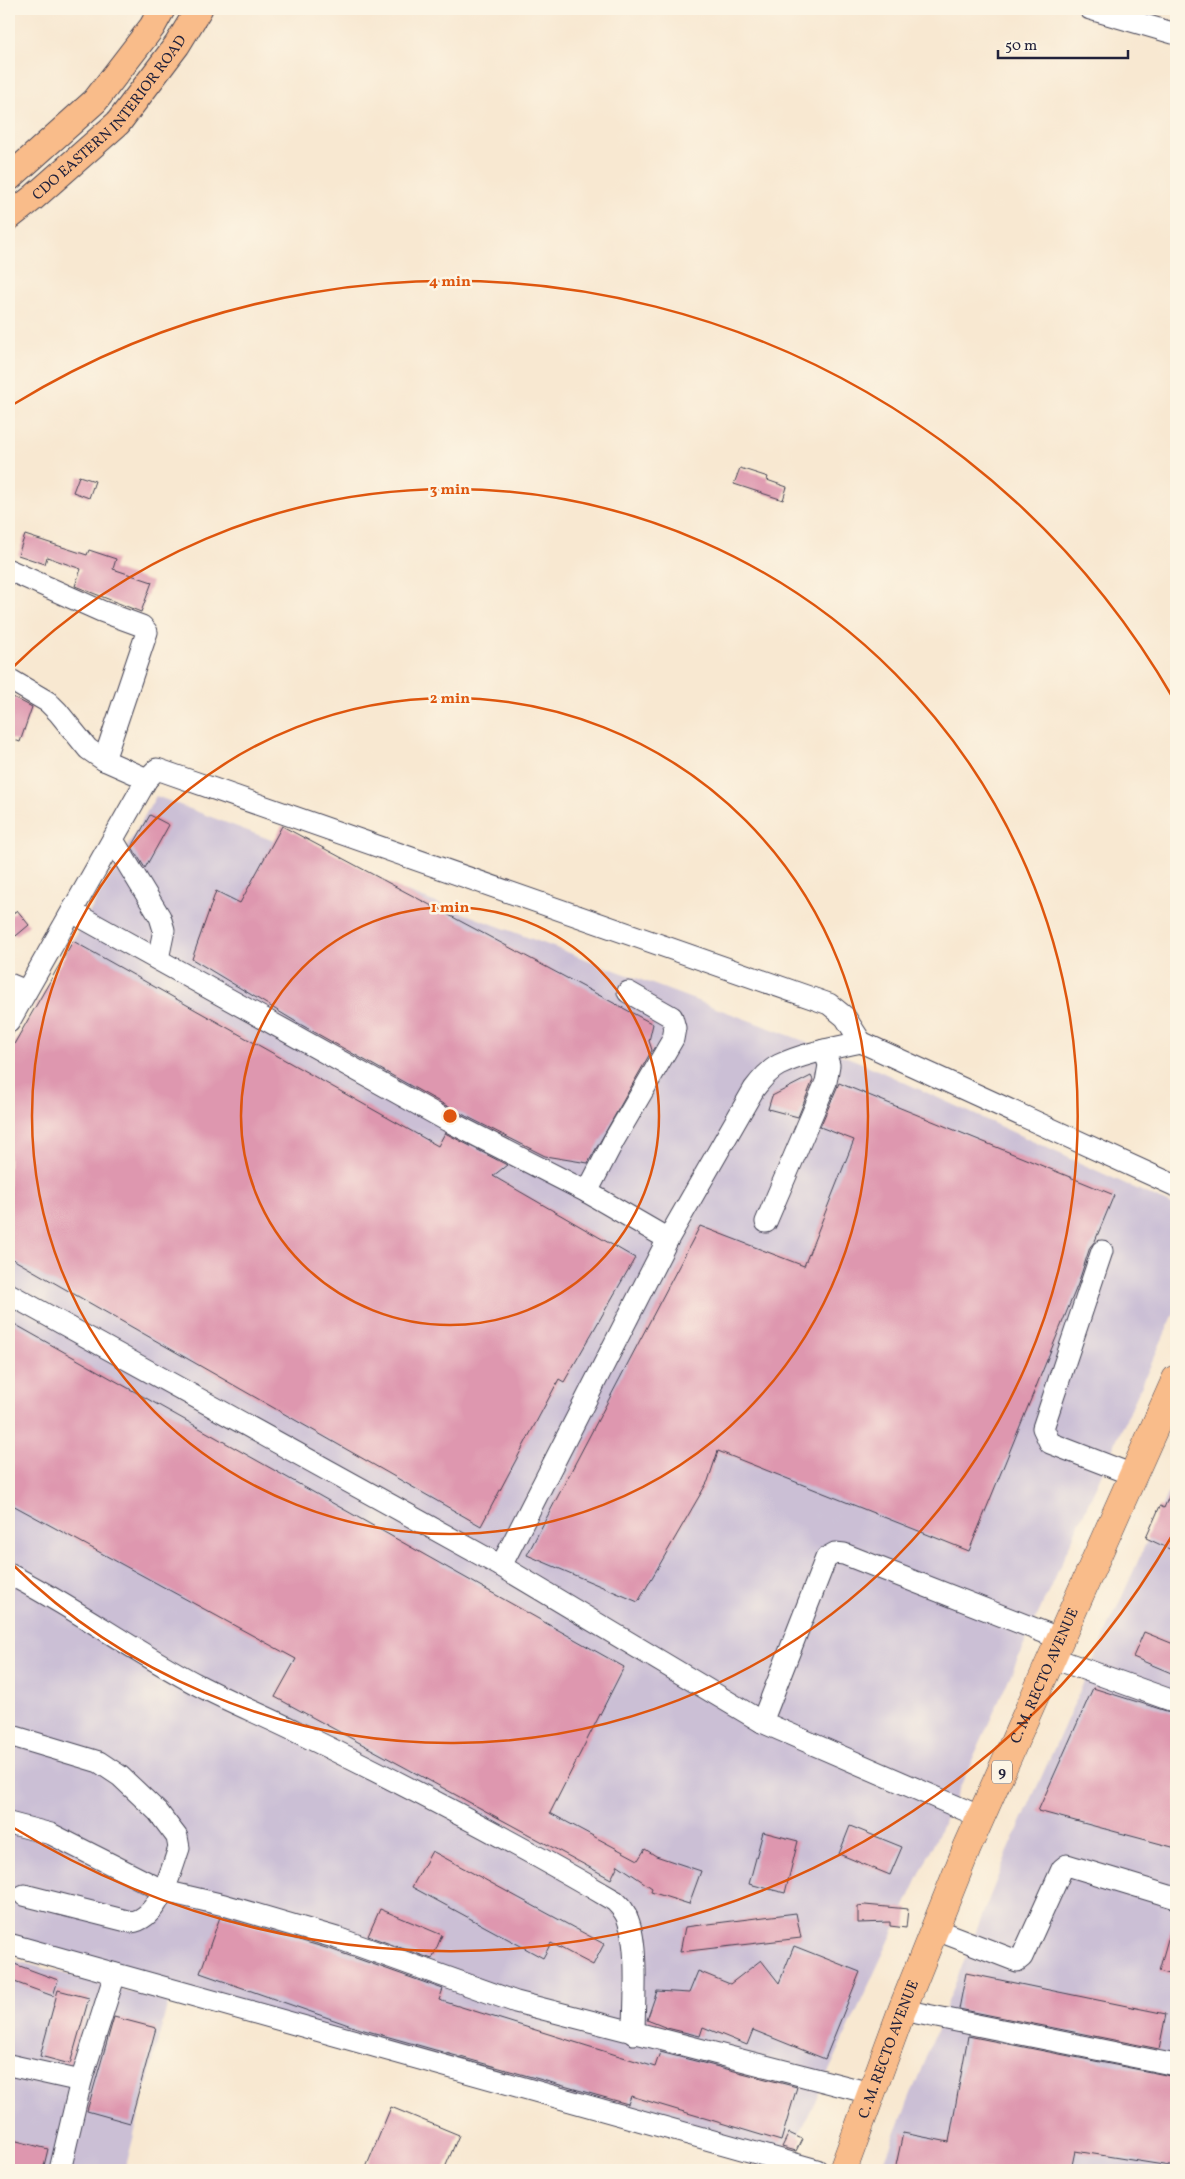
<svg xmlns="http://www.w3.org/2000/svg" width="1185" height="2179" viewBox="0 0 1185 2179" font-family="Vollkorn,serif">
  <style>
    .industrial { fill: #cbbfd5 }
    .building { fill: #de97af }
    .lines { fill: none; stroke-linecap: round; stroke-linejoin: round }
    .minor-casing { stroke: #424052; stroke-width: 23 }
    .major-casing { stroke: #424052; stroke-width: 28 }
    .highway-casing { stroke: #424052; stroke-width: 29 }
    .minor { stroke: #fff; stroke-width: 21 }
    .major { stroke: #f9bc8a; stroke-width: 26 }
    .highway { stroke: #f9bc8a; stroke-width: 28 }
    .ring { fill: none; stroke: #de560e; stroke-width: 2.5 }
    .labels { text-anchor: middle; stroke-width: 5; stroke-linejoin: round; paint-order: stroke }
    .shield { fill: #fcf5e5; stroke: #63616e; stroke-width: 1 }
    .shield-label { font-size: 14px; font-weight: bold; fill: #22223b }
    .street-label { font-size: 15px; fill: #22223b; stroke: #fcf5e5 }
    .centre { fill: #de560e; stroke: #fcf5e5; stroke-width: 2.5 }
    .ring-label { font-size: 15px; text-anchor: middle; font-weight: bold; fill: #de560e; stroke: #fcf5e5; stroke-width: 5; stroke-linejoin: round; paint-order: stroke }
  </style>
  <rect width="100%" height="100%" fill="#fcf5e5"/>
  <filter id="ink" filterUnits="userSpaceOnUse"><feTurbulence type="fractalNoise" baseFrequency=".02" numOctaves="2"/><feDisplacementMap in="SourceGraphic" scale="10" xChannelSelector="R" yChannelSelector="G"/><feConvolveMatrix kernelMatrix="1 2 1 2 8 2 1 2 1" color-interpolation-filters="sRGB"/></filter>
  <filter id="wash" filterUnits="userSpaceOnUse"><feTurbulence type="fractalNoise" baseFrequency=".0096" numOctaves="4" result="noise"/><feDisplacementMap in="SourceGraphic" scale="20" xChannelSelector="R" yChannelSelector="G"/><feGaussianBlur stdDeviation="1.12" result="paint"/><feColorMatrix in="noise" values="0 0 0 0 0 0 0 0 0 0 0 0 0 0 0 0 0 1.4 0 .05"/><feComposite in="paint" operator="in"/></filter>
  <g filter="url(#wash)">
    <rect width="100%" height="100%" fill="#f8e8d1"/>
    <!-- industrial -->
    <g class="industrial">
      <polygon points="156,796 444,906 860,1062 1176,1207 1176,1309 951,1807 785,2166 9,1946 9,1053"/>
      <polygon points="1176,1476 1176,2170 881,2170 1006,1856"/>
      <polygon points="9,1959 168,2002 125,2170 9,2170"/>
    </g>
    <g id="blocks">
      <!-- building -->
      <g class="building">
        <polygon points="740,468 768,477 767,480 787,487 783,500 734,484"/>
        <polygon points="79,476 95,481 89,498 73,492"/>
        <polygon points="25,535 87,555 89,550 116,559 113,569 152,582 141,612 75,586 81,569 47,557 45,564 18,555"/>
        <polygon points="9,695 32,707 20,742 9,738"/>
        <polygon points="150,815 169,825 145,868 132,847"/>
        <polygon points="282,826 653,1024 649,1041 652,1050 588,1163 545,1156 454,1110 298,1023 192,959 216,891 240,903"/>
        <polygon points="17,910 29,925 16,936 9,927 9,917"/>
        <polygon points="73,941 438,1146 445,1133 507,1165 493,1176 635,1258 564,1382 559,1379 481,1526 9,1257 9,1053"/>
        <polygon points="811,1076 813,1080 798,1117 768,1109 772,1096"/>
        <polygon points="839,1083 1114,1195 1095,1241 1090,1247 1078,1284 969,1551 718,1451 708,1481 638,1602 527,1555 700,1226 804,1266 854,1140 820,1127"/>
        <polygon points="9,1321 624,1667 550,1813 638,1860 645,1849 656,1856 701,1871 689,1904 651,1892 652,1888 618,1865 611,1879 275,1697 296,1659 9,1503"/>
        <polygon points="1176,1480 1176,1552 1146,1538 1160,1506 1164,1508"/>
        <polygon points="1144,1632 1176,1645 1176,1675 1133,1657"/>
        <polygon points="1093,1688 1176,1714 1176,1848 1038,1811"/>
        <polygon points="850,1826 902,1847 890,1875 839,1854"/>
        <polygon points="763,1832 798,1841 785,1893 749,1884"/>
        <polygon points="432,1851 604,1944 593,1965 551,1943 543,1958 412,1887"/>
        <polygon points="865,1905 908,1909 906,1928 890,1926 890,1922 858,1923 858,1906"/>
        <polygon points="380,1909 442,1935 432,1959 368,1936"/>
        <polygon points="796,1913 801,1938 680,1952 685,1927"/>
        <polygon points="220,1917 333,1950 443,1989 439,2000 655,2067 660,2052 797,2087 781,2141 631,2096 628,2104 357,2028 200,1973"/>
        <polygon points="1172,1925 1176,1926 1176,1976 1159,1971"/>
        <polygon points="794,1946 860,1972 825,2059 753,2030 747,2045 703,2027 700,2036 667,2028 647,2020 657,1991 689,1993 698,1971 730,1984 761,1960 779,1983"/>
        <polygon points="9,1962 58,1980 53,1996 9,1980"/>
        <polygon points="966,1973 1166,2014 1159,2049 959,2009"/>
        <polygon points="58,1990 89,1998 70,2064 40,2056"/>
        <polygon points="114,2017 156,2028 130,2123 87,2111"/>
        <polygon points="968,2036 1176,2077 1176,2167 1075,2151 1071,2170 895,2170 903,2133 949,2142"/>
        <polygon points="391,2107 459,2135 444,2170 365,2170"/>
        <polygon points="789,2133 802,2139 796,2151 782,2147"/>
        <polygon points="9,2139 48,2149 43,2170 9,2170"/>
      </g>
    </g>
  </g>
  <g filter="url(#ink)">
    <use href="#blocks" fill-opacity="0" stroke="#424052" stroke-width="1"/>
    <g class="lines">
      <!-- minor casing -->
      <g class="minor-casing">
        <g id="minor">
          <polyline points="1090,9 1176,34"/>
          <polyline points="9,570 101,611 142,626 147,632 104,760"/>
          <polyline points="9,679 48,702 58,712 88,749 104,760 147,779"/>
          <polyline points="113,840 160,917 164,930 158,959"/>
          <polyline points="72,912 448,1121 587,1192 668,1239"/>
          <polyline points="9,984 26,991"/>
          <polyline points="9,1022 147,779 157,769 829,1004 845,1017 861,1042"/>
          <polyline points="587,1192 614,1140 673,1039 675,1028 672,1017 628,992"/>
          <polyline points="766,1222 826,1082 829,1065 824,1050"/>
          <polyline points="1102,1251 1043,1428 1050,1443 1133,1475"/>
          <path d="M9 1294 501 1566 668 1239 754 1089C760 1081 769 1070 779 1065 804 1053 834 1048 861 1042L1176 1186"/>
          <polyline points="501,1566 762,1722"/>
          <path d="M9 1574C74 1607 133 1651 198 1685 230 1702 265 1716 297 1732 405 1785 512 1840 615 1901 621 1907 626 1912 628 1920 639 1948 634 2003 634 2034"/>
          <polyline points="1053,1658 1176,1702"/>
          <path d="M9 1735 99 1762 120 1776 158 1812 177 1837 179 1848C171 1871 159 1919 131 1922L24 1895"/>
          <polyline points="981,1817 762,1722 826,1558 835,1553 844,1554 1061,1639"/>
          <polyline points="9,1823 51,1834 164,1891 224,1905 337,1938 516,2002 870,2093"/>
          <polyline points="934,1929 1017,1961 1022,1957 1062,1869 1067,1865 1176,1898"/>
          <polyline points="9,1944 817,2170"/>
          <polyline points="902,2010 1176,2065"/>
          <polyline points="9,2065 81,2081"/>
          <polyline points="60,2170 81,2081 115,1974"/>
        </g>
      </g>
      <!-- major casing -->
      <g class="major-casing">
        <g id="major">
          <polyline points="9,178 95,101 152,27 162,9"/>
          <path id="s1" d="M9 217 33 198 118 123 177 45 199 9"/>
        </g>
      </g>
      <!-- highway casing -->
      <g class="highway-casing">
        <g id="highway">
          <path id="s2" d="M843 2170 902 2010 967 1848 1176 1379"/>
        </g>
      </g>
      <!-- minor -->
      <use href="#minor" class="minor"/>
      <!-- major -->
      <use href="#major" class="major"/>
      <!-- highway -->
      <use href="#highway" class="highway"/>
    </g>
  </g>
  <!-- distance rings -->
  <g class="ring">
    <circle cx="450" cy="1116" r="209"/>
    <circle cx="450" cy="1116" r="418"/>
    <path d="M11 669A627 627 0 1 1 11 1563"/>
    <path d="M1173 1534A835 835 0 0 1 14 1828M14 404A835 835 0 0 1 1173 698"/>
  </g>
  <g class="labels">
    <!-- shield labels -->
    <rect class="shield" x="992" y="1760.5" width="20" height="23" rx="4"/>
    <g class="shield-label">
      <text x="1002" y="1777">9</text>
    </g>
    <!-- street labels -->
    <g class="street-label">
      <text dy="5" stroke="none"><textPath href="#s1" startOffset="142">CDO EASTERN INTERIOR ROAD</textPath></text>
      <text dy="5" stroke="none"><textPath href="#s2" startOffset="534">C. M. RECTO AVENUE</textPath></text>
      <text dy="5" stroke="none"><textPath href="#s2" startOffset="129">C. M. RECTO AVENUE</textPath></text>
    </g>
  </g>
  <circle cx="450" cy="1116" r="8" class="centre"/>
  <g class="ring-label">
    <text x="450" y="286">4 min</text>
    <text x="450" y="494">3 min</text>
    <text x="450" y="703">2 min</text>
    <text x="450" y="912">1 min</text>
  </g>
  <!-- margin -->
  <rect width="1185" height="2179" fill="none" stroke="#fcf5e5" stroke-width="30"/>
  <!-- scale -->
  <path d="M998 50v8h130v-8" fill="none" stroke="#22223b" stroke-width="2.5"/>
  <text x="1005" y="50" font-size="15" fill="#22223b" stroke="#fcf5e5" stroke-width="4" paint-order="stroke">50 m</text>
</svg>
